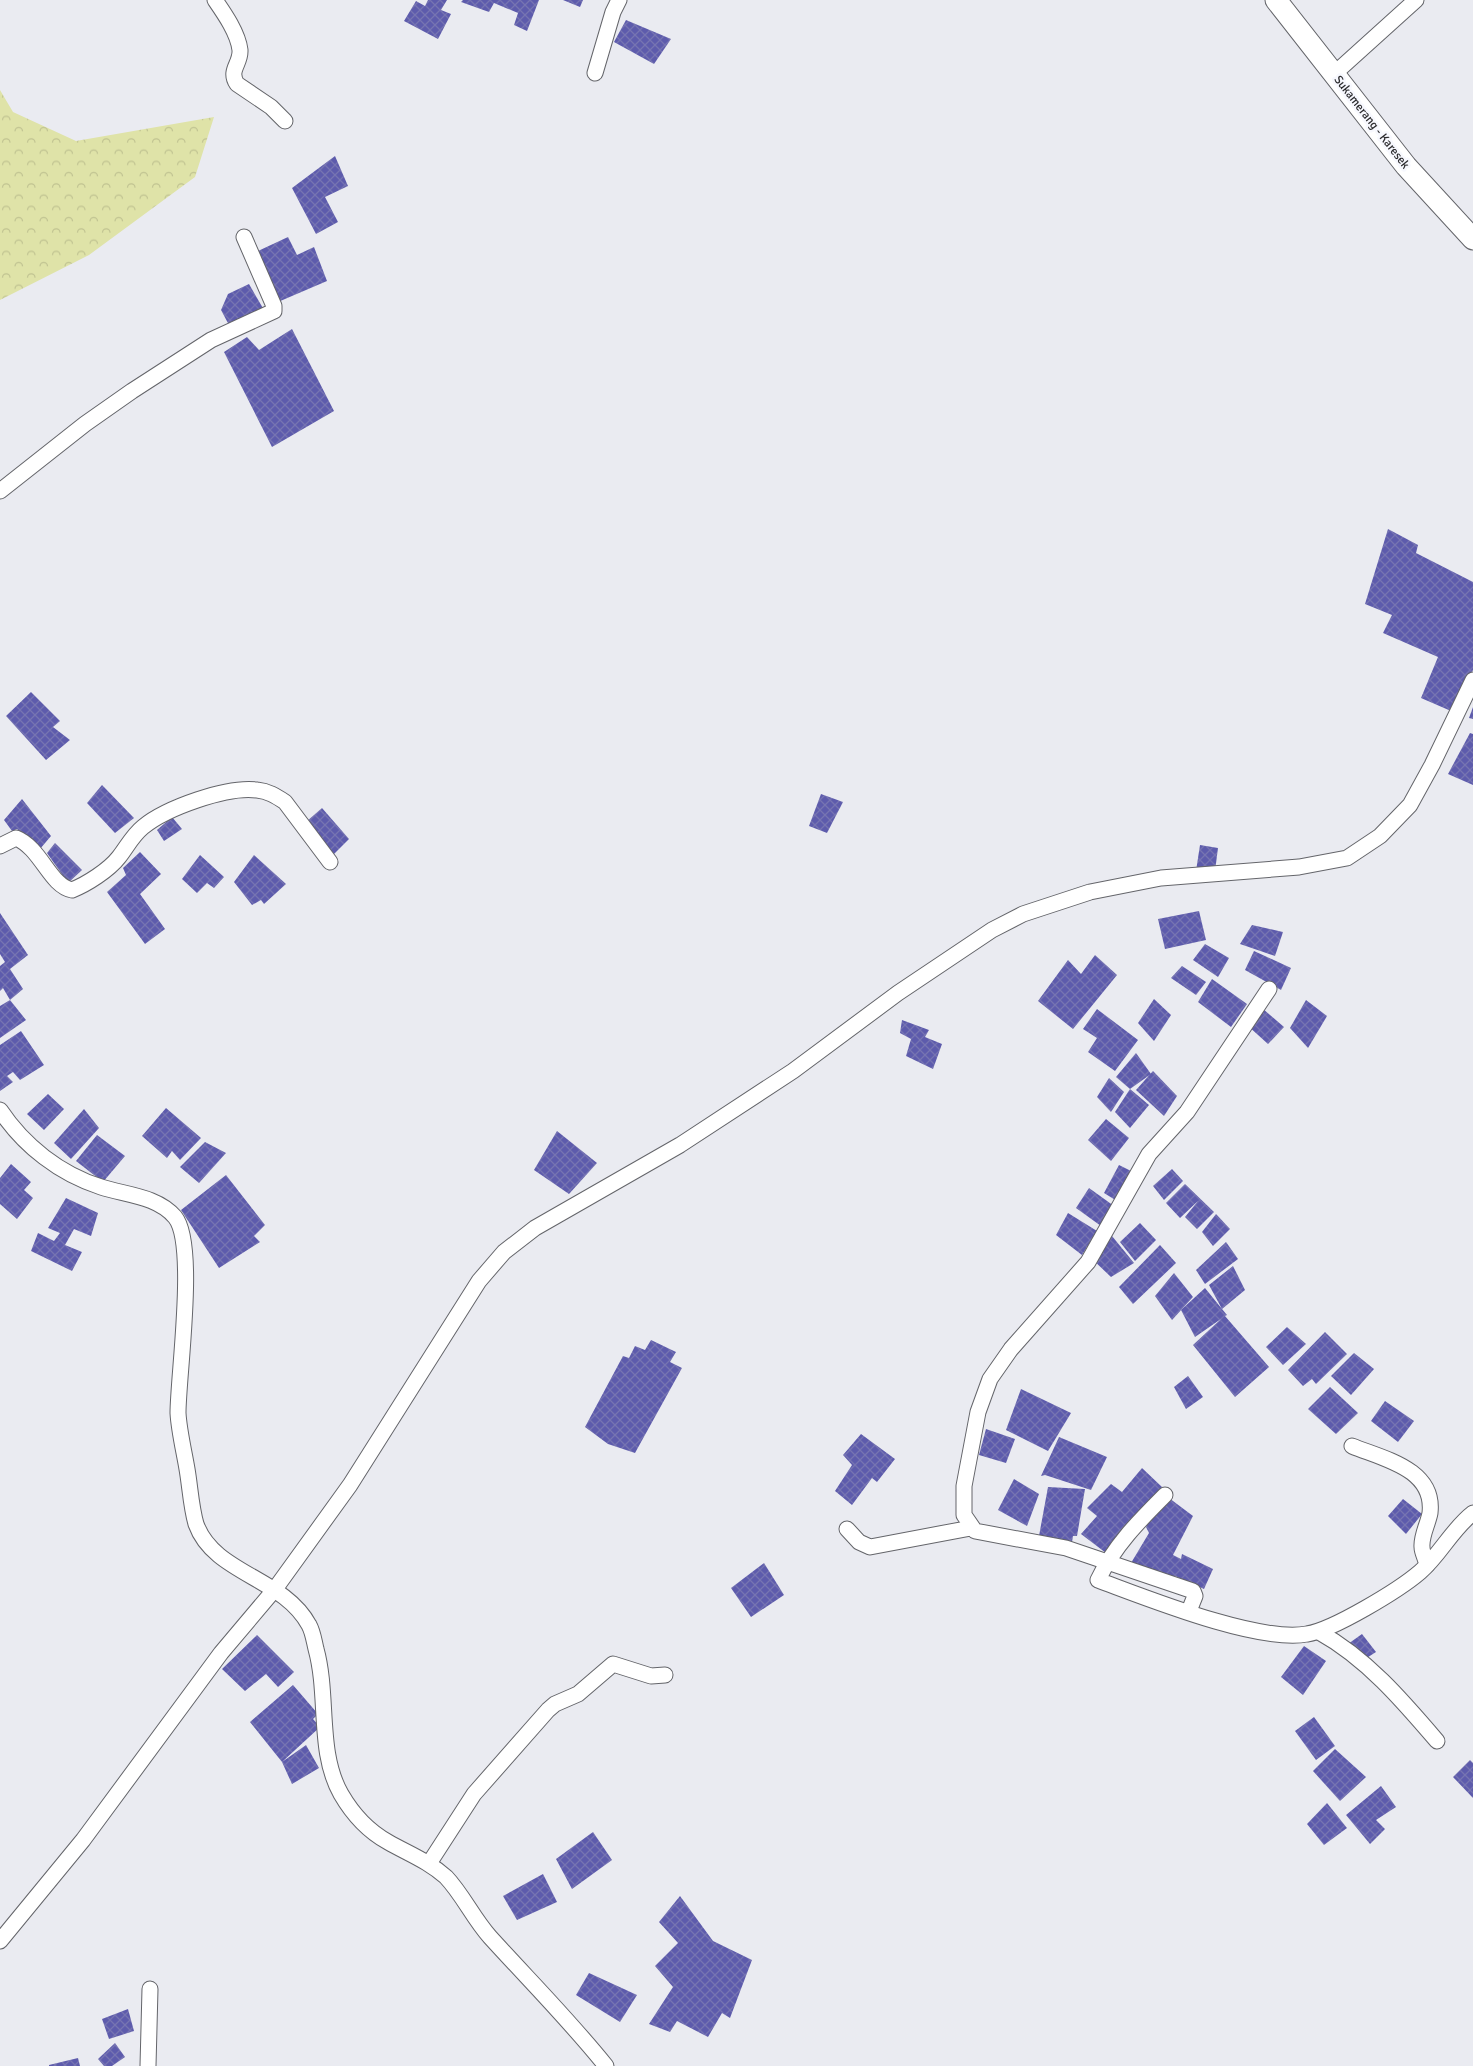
<svg xmlns="http://www.w3.org/2000/svg" width="1473" height="2066" viewBox="0 0 1473 2066" font-family="Signika,sans-serif">
  <style>
    .forest { fill: url(#forest-crowns) }
    .building { fill: url(#building-cross-hatch) }
    .lines { fill: none; stroke-linecap: round; stroke-linejoin: round }
    .street-casing { stroke: #64656a; stroke-width: 17 }
    .secondary-casing { stroke: #64656a; stroke-width: 23 }
    .street { stroke: #fff; stroke-width: 15 }
    .secondary { stroke: #fff; stroke-width: 21 }
    .labels { text-anchor: middle; stroke-width: 5; stroke-linejoin: round; paint-order: stroke }
    .street-label { font-size: 12px; fill: #2b2b2e; stroke: #f7f8fe }
  </style>
  <defs>
    <pattern id="forest-crowns" width="20" height="18" patternUnits="userSpaceOnUse" patternTransform="scale(1.25)"><rect width="20" height="18" fill="#dfe3a8"/><path d="M2 6a3 3 0 1 1 6 0M12 15a3 3 0 1 1 6 0" fill="none" stroke="#c0c391"/></pattern>
    <pattern id="building-cross-hatch" width="8" height="8" patternUnits="userSpaceOnUse" patternTransform="scale(1.25)"><rect width="8" height="8" fill="#5d5bac"/><path d="M0 0l8 8M0 8l8-8" fill="none" stroke="#7674b1"/></pattern>
  </defs>
  <rect width="100%" height="100%" fill="#eaebf1"/>
  <!-- forest -->
  <polygon class="forest" points="0,90 13,112 76,141 214,117 195,177 89,255 0,300"/>
  <!-- building -->
  <g class="building">
    <polygon points="428,0 447,0 441,10 451,14 438,39 404,21 416,1 425,6"/>
    <polygon points="463,0 539,0 527,31 514,25 518,13 494,3 489,12 461,2"/>
    <polygon points="563,0 583,0 580,7"/>
    <polygon points="626,20 671,39 654,64 614,42"/>
    <polygon points="335,156 348,186 325,197 338,222 316,234 292,188"/>
    <polygon points="288,237 297,255 314,247 327,281 278,302 258,251"/>
    <polygon points="249,284 264,310 229,325 221,310 228,294"/>
    <polygon points="292,329 334,411 272,447 224,352 247,337 259,350"/>
    <polygon points="1388,529 1418,545 1416,553 1473,582 1473,670 1451,711 1421,698 1438,657 1383,633 1392,615 1365,604"/>
    <polygon points="31,692 60,721 53,727 70,740 46,760 6,716"/>
    <polygon points="1473,707 1473,719 1469,718"/>
    <polygon points="1470,733 1473,734 1473,785 1448,774"/>
    <polygon points="102,785 134,818 115,833 87,803"/>
    <polygon points="821,794 843,802 827,833 809,826"/>
    <polygon points="22,799 51,836 40,849 17,829 12,831 4,820"/>
    <polygon points="322,808 349,839 331,857 306,822"/>
    <polygon points="172,817 182,829 164,841 157,830"/>
    <polygon points="55,843 82,870 68,883 47,853"/>
    <polygon points="1200,845 1218,848 1215,871 1196,871"/>
    <polygon points="140,852 161,874 140,894 165,929 145,944 107,892 126,875 123,868"/>
    <polygon points="200,855 224,877 214,888 207,883 197,893 182,879"/>
    <polygon points="254,855 286,884 264,904 261,900 252,905 234,882"/>
    <polygon points="1199,911 1206,940 1165,949 1158,919"/>
    <polygon points="0,913 28,955 10,969 23,989 10,1000 3,988 0,991 0,966 5,962 0,954"/>
    <polygon points="1252,925 1283,932 1275,956 1240,944"/>
    <polygon points="1205,944 1229,958 1218,977 1193,960"/>
    <polygon points="1254,951 1291,968 1281,990 1245,970"/>
    <polygon points="1095,955 1117,975 1073,1029 1038,1001 1068,960 1081,974"/>
    <polygon points="1182,966 1206,982 1196,995 1171,978"/>
    <polygon points="1212,979 1247,1004 1231,1027 1198,1002"/>
    <polygon points="1154,999 1171,1015 1154,1041 1138,1023"/>
    <polygon points="10,1000 26,1020 0,1038 0,1006"/>
    <polygon points="1306,1000 1327,1016 1308,1048 1290,1028"/>
    <polygon points="1262,1008 1284,1027 1268,1044 1247,1025"/>
    <polygon points="1097,1009 1138,1040 1115,1071 1088,1052 1097,1038 1083,1029"/>
    <polygon points="902,1020 929,1030 925,1037 942,1044 933,1069 906,1056 911,1039 900,1033"/>
    <polygon points="21,1031 44,1065 20,1080 13,1072 7,1076 13,1082 0,1091 0,1045"/>
    <polygon points="1136,1053 1151,1074 1130,1089 1116,1077"/>
    <polygon points="1153,1071 1177,1096 1164,1116 1136,1090"/>
    <polygon points="1109,1078 1124,1092 1111,1112 1097,1097"/>
    <polygon points="1130,1089 1149,1105 1130,1128 1115,1112"/>
    <polygon points="48,1094 64,1109 44,1130 27,1114"/>
    <polygon points="166,1108 201,1138 180,1160 172,1151 167,1158 142,1136"/>
    <polygon points="84,1109 99,1128 71,1159 54,1143"/>
    <polygon points="1106,1119 1129,1138 1111,1161 1088,1140"/>
    <polygon points="557,1131 597,1163 569,1194 534,1170"/>
    <polygon points="97,1135 125,1156 103,1182 76,1161"/>
    <polygon points="205,1142 226,1153 199,1183 180,1167"/>
    <polygon points="11,1164 31,1182 24,1190 33,1198 17,1219 0,1204 0,1178"/>
    <polygon points="1119,1165 1135,1173 1117,1201 1104,1193"/>
    <polygon points="1172,1169 1183,1181 1164,1200 1153,1186"/>
    <polygon points="226,1175 265,1225 254,1236 260,1242 219,1268 181,1210"/>
    <polygon points="1185,1184 1214,1212 1197,1229 1185,1217 1198,1201 1180,1218 1166,1203"/>
    <polygon points="1089,1188 1114,1206 1101,1226 1076,1208"/>
    <polygon points="66,1198 98,1213 91,1236 74,1229 65,1245 82,1252 72,1271 31,1251 38,1233 54,1241 60,1233 48,1228"/>
    <polygon points="1068,1213 1097,1231 1082,1255 1056,1235"/>
    <polygon points="1216,1214 1230,1229 1213,1246 1202,1232"/>
    <polygon points="1140,1223 1156,1240 1135,1261 1120,1242"/>
    <polygon points="1112,1236 1134,1263 1111,1277 1090,1257"/>
    <polygon points="1226,1242 1238,1259 1205,1284 1196,1270"/>
    <polygon points="1160,1245 1176,1263 1133,1304 1119,1287"/>
    <polygon points="1233,1266 1245,1290 1222,1309 1227,1315 1225,1316 1269,1367 1235,1397 1193,1345 1221,1319 1195,1337 1181,1310 1205,1288 1222,1309 1209,1285"/>
    <polygon points="1174,1273 1193,1297 1172,1320 1155,1296"/>
    <polygon points="1287,1327 1306,1344 1283,1365 1266,1347"/>
    <polygon points="1325,1332 1347,1354 1316,1384 1312,1379 1303,1386 1288,1370"/>
    <polygon points="651,1340 676,1352 670,1362 682,1368 635,1453 608,1444 585,1427 623,1356 629,1358 635,1346 645,1350"/>
    <polygon points="1354,1353 1374,1369 1351,1395 1331,1376"/>
    <polygon points="1188,1376 1203,1397 1186,1409 1174,1387"/>
    <polygon points="1330,1387 1358,1413 1336,1434 1308,1409"/>
    <polygon points="1021,1389 1071,1413 1048,1451 1006,1430"/>
    <polygon points="1385,1401 1414,1421 1398,1442 1371,1421"/>
    <polygon points="986,1429 1015,1439 1006,1463 979,1455"/>
    <polygon points="861,1434 895,1459 877,1482 872,1478 852,1505 835,1491 852,1465 843,1455"/>
    <polygon points="1059,1437 1107,1457 1091,1490 1045,1475 1041,1476"/>
    <polygon points="1142,1468 1162,1487 1106,1553 1081,1534 1097,1516 1087,1508 1111,1484 1122,1492"/>
    <polygon points="1014,1479 1039,1494 1027,1526 998,1510"/>
    <polygon points="1048,1487 1085,1489 1077,1536 1073,1536 1072,1542 1039,1536"/>
    <polygon points="1165,1495 1193,1516 1173,1555 1181,1559 1182,1554 1213,1569 1204,1589 1175,1576 1173,1579 1131,1563 1149,1533 1146,1527"/>
    <polygon points="1403,1499 1422,1514 1406,1534 1388,1516"/>
    <polygon points="764,1563 784,1595 751,1617 731,1588"/>
    <polygon points="1362,1634 1376,1652 1362,1661 1348,1644"/>
    <polygon points="257,1635 294,1672 278,1687 266,1674 245,1691 222,1669"/>
    <polygon points="1304,1646 1326,1661 1303,1695 1281,1677"/>
    <polygon points="293,1685 318,1714 313,1719 320,1727 282,1762 306,1745 319,1768 292,1784 282,1762 250,1722"/>
    <polygon points="1314,1717 1335,1746 1316,1760 1295,1731"/>
    <polygon points="1335,1749 1366,1777 1340,1801 1313,1771"/>
    <polygon points="1470,1760 1473,1763 1473,1798 1453,1777"/>
    <polygon points="1381,1786 1396,1807 1376,1820 1385,1829 1370,1844 1346,1815"/>
    <polygon points="1327,1803 1347,1828 1324,1845 1307,1824"/>
    <polygon points="593,1832 612,1860 572,1889 556,1859"/>
    <polygon points="543,1874 557,1902 517,1920 503,1896"/>
    <polygon points="680,1896 713,1941 752,1960 730,2018 722,2013 708,2037 677,2021 670,2032 649,2024 673,1987 655,1966 678,1943 659,1922"/>
    <polygon points="589,1973 637,1995 620,2022 576,1995"/>
    <polygon points="128,2009 134,2031 109,2039 102,2019"/>
    <polygon points="115,2043 125,2057 112,2066 104,2066 98,2059"/>
    <polygon points="78,2058 80,2066 49,2066 49,2065"/>
  </g>
  <g class="lines">
    <!-- street casing -->
    <g class="street-casing">
      <g id="street">
        <path d="M215 0C224 13 238 33 240 50 241 64 228 70 237 84L271 107 285 121"/>
        <polyline points="595,73 613,12 619,0"/>
        <polyline points="1334,74 1416,0"/>
        <polyline points="0,491 85,424 132,391 211,340 274,311 274,306 244,237"/>
        <path d="M0 846 16 838C41 848 50 886 72 890 87 884 109 870 119 857 127 847 132 836 143 827 166 808 227 786 257 790 268 791 276 796 285 802L330 862"/>
        <path d="M0 1110C24 1146 60 1174 101 1187 126 1195 157 1196 175 1217 197 1244 178 1375 178 1413 179 1431 184 1451 187 1469 190 1486 191 1507 196 1524 214 1574 283 1577 309 1625 313 1632 314 1641 316 1649 329 1696 317 1752 341 1794 352 1813 368 1831 388 1842 409 1854 428 1861 446 1877 463 1895 473 1918 490 1937 529 1980 570 2021 606 2066"/>
        <path d="M1352 1446C1384 1459 1435 1469 1430 1513 1428 1524 1421 1536 1422 1547 1422 1553 1426 1559 1427 1565"/>
        <path d="M1165 1495C1139 1521 1114 1546 1098 1580 1147 1598 1258 1643 1307 1634 1333 1630 1399 1590 1420 1572 1440 1555 1452 1529 1473 1513"/>
        <polyline points="847,1529 859,1542 870,1547 971,1528"/>
        <polyline points="1189,1611 1195,1596 1193,1591 1066,1548 975,1531 964,1515 964,1486 978,1412 990,1379 1011,1349 1088,1262 1149,1154 1187,1112 1269,989"/>
        <path d="M1319 1632C1366 1658 1402 1700 1437 1741"/>
        <polyline points="430,1862 474,1794 548,1710 555,1704 578,1694 613,1664 651,1676 665,1675"/>
        <polyline points="0,1941 83,1840 221,1653 275,1589 350,1485 479,1281 504,1252 535,1228 680,1145 793,1071 898,993 992,930 1023,914 1090,892 1161,878 1299,867 1347,858 1380,836 1410,805 1432,765 1473,680"/>
        <polyline points="148,2066 150,1989"/>
      </g>
    </g>
    <!-- secondary casing -->
    <g class="secondary-casing">
      <polyline id="secondary" points="1276,0 1406,166 1473,239"/>
    </g>
    <!-- street -->
    <use href="#street" class="street"/>
    <!-- secondary -->
    <use href="#secondary" class="secondary"/>
  </g>
  <g class="labels">
    <!-- street labels -->
    <g class="street-label">
      <text transform="translate(1372 122) rotate(52)" y="4">Sukamerang - Karesek</text>
    </g>
  </g>
</svg>
